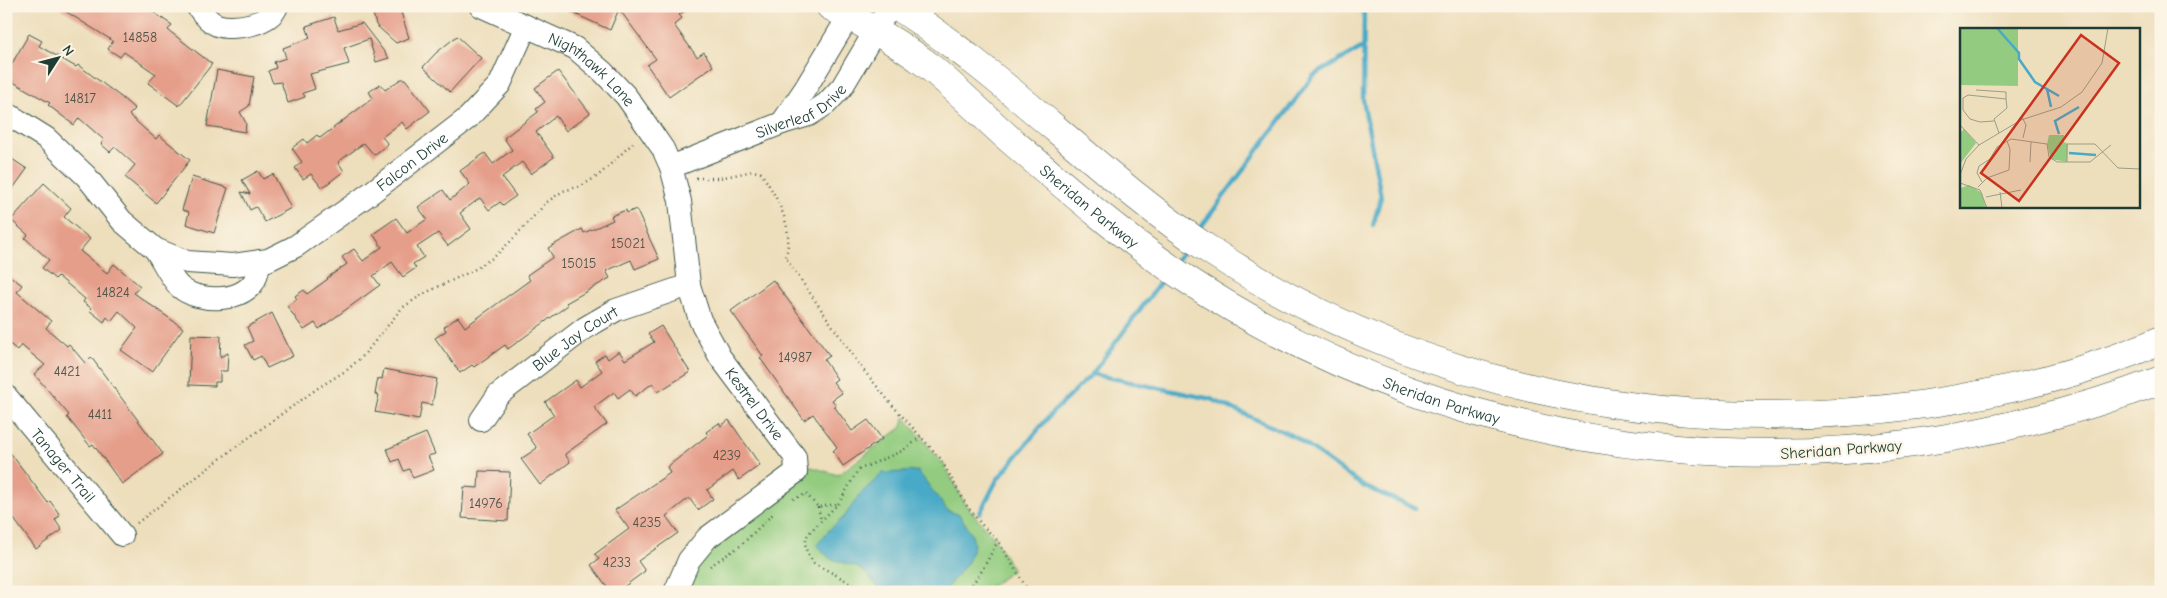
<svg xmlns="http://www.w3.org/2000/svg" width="2167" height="598" viewBox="0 0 2167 598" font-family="'Comic Neue',sans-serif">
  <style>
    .green { fill: #93cc80; stroke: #59845a }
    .water { fill: #48aac7; stroke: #34747e }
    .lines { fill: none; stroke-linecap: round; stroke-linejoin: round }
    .stream { stroke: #48aac7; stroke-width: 4.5 }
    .building { fill: #e59e8a }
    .minor-casing { stroke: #3e5548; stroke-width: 24 }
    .major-casing { stroke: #3e5548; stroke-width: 29 }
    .path { stroke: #3e5548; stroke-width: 2.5; stroke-dasharray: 1 4; stroke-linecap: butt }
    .minor { stroke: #fff; stroke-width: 22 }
    .major { stroke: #fff; stroke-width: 28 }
    .labels { text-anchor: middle; stroke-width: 4.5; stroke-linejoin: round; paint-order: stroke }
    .number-label { font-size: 14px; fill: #50554a }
    .street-label { font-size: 16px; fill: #1f3d34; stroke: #fcf5e5 }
    .inset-river { fill: none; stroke: #48aac7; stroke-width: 2.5 }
    .inset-road { fill: none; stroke: #9b9e86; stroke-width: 1 }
    .view { fill: #c8321e; fill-opacity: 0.15; stroke: #c8321e; stroke-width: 2.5 }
    .inset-edge { fill: none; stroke: #1f3d34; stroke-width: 2.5 }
  </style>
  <rect width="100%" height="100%" fill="#fcf5e5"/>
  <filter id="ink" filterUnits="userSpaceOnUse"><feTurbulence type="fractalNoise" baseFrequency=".02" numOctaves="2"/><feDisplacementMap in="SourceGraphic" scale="10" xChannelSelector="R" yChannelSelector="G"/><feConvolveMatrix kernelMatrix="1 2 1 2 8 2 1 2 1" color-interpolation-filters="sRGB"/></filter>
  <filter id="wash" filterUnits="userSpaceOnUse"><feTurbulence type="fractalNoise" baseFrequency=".0096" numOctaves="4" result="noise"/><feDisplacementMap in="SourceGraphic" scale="20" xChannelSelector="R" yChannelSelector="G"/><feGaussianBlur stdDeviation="1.12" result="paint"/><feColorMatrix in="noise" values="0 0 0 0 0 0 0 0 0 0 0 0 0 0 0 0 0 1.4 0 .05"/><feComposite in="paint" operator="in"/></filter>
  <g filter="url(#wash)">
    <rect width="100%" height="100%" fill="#eddebc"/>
    <!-- green -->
    <polygon class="green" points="904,417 945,466 965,504 994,538 1013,570 983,592 675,592 678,583 795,462 838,475 902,427"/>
    <!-- water -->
    <polygon class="water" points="918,471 947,510 960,515 972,535 974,545 968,562 943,592 882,592 868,575 857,567 829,558 817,545 828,531 844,517 860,494 883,473"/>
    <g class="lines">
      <!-- stream -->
      <g class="stream">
        <polyline points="1364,6 1363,100 1381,197 1373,225"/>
        <polyline points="1198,231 1313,76 1363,47"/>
        <polyline points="1175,262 1187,246"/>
        <polyline points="1092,374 1165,276"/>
        <polyline points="980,513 997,480 1051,414 1092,374 1211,399 1295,437 1363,486 1415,508"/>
      </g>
    </g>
    <g id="blocks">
      <!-- building -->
      <g class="building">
        <polygon points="57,6 144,6 172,25 168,30 212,64 179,106 148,83 156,74 124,52 120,57 108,49 113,41"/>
        <polygon points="558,6 691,6 679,15 682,18 674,25 697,57 704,52 713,66 669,97 647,65 656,59 619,9 610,30"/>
        <polygon points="385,9 386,13 400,9 409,38 396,43 376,25 373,13"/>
        <polygon points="334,17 338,30 362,23 389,58 376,62 369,39 344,48 349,64 310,74 315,89 303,93 305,97 288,103 281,82 273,83 268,71 276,68 274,62 286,58 283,48 310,38 306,26"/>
        <polygon points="29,34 42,41 39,46 76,67 78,65 121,97 135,109 129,115 156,139 159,135 190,160 156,203 125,177 135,165 115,147 110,152 101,144 104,140 79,118 74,125 48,105 50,103 6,78 6,74"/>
        <polygon points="457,36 481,58 450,92 423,67 436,53"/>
        <polygon points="217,70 254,77 249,106 240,112 246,123 245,132 207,126"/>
        <polygon points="558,71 590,113 566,131 556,116 536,132 554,157 531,174 522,162 502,177 516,196 503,205 500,202 489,210 480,198 460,213 471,229 448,246 438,233 417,247 424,257 413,264 416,268 403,277 392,262 373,276 380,285 319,329 315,323 304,330 287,306 297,299 295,296 304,290 307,294 328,279 327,278 347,264 342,257 354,249 363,261 382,247 373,234 396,218 407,233 427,219 418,207 443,190 450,200 470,184 460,171 485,153 493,164 512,150 504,138 538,112 536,109 545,102 535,88"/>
        <polygon points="401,79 405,79 430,111 407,129 402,122 382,137 388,144 374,155 364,143 338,162 344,171 322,188 311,174 303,179 295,168 302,162 292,148 304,139 307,143 317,135 320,138 373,98 369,92 380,84 385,90"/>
        <polygon points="6,155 27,169 6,198"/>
        <polygon points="258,171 263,179 273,174 291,208 265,222 256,207 250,210 241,192 250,194 242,180"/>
        <polygon points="192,177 228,188 214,233 186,224 189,212 182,210"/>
        <polygon points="44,183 71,208 64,217 90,239 80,251 107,273 114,264 140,286 134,293 183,328 152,372 121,350 137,328 119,311 111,321 107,317 104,322 89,310 91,308 83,302 85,299 58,276 55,279 42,268 49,260 25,238 28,235 11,220"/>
        <polygon points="636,209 659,259 635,269 631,260 606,271 610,278 566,303 568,305 508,349 505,345 474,367 472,365 460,373 435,338 446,331 444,327 458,317 465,327 530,280 527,275 553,257 548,248 582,229 584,233 613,220 611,216 626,210 627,213"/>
        <polygon points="6,273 22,285 17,292 51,321 46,328 67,346 69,344 85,363 91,357 163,454 122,484 93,444 90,446 67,417 69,415 34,374 45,365 21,345 17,350 6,341"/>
        <polygon points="773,280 830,356 824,360 837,379 833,382 842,393 832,400 836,405 834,406 852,431 868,420 882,439 843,466 833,451 837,447 813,414 804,420 760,358 763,356 731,311"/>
        <polygon points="272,313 293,356 267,368 261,356 253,360 245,345 253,341 247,327"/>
        <polygon points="661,326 690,372 658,392 653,383 635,396 630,389 618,398 614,392 594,407 607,424 565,454 570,462 540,485 521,459 537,448 527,434 554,415 545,402 576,380 580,387 602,371 595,361 605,354 608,359 619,351 625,360 654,342 648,334"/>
        <polygon points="191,335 221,336 220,357 228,353 227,371 220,371 220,382 215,382 215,386 189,385"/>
        <polygon points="384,369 437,379 432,405 422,403 419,420 375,412 379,395 375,394 378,378 382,379"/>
        <polygon points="729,420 760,465 739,480 733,471 707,490 713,499 698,510 689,498 666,516 678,533 638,561 645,571 617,592 611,592 591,565 599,559 595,554 629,529 615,510 670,473 667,467 708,435 706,432 719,423 721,426"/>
        <polygon points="426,433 435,454 428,456 434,470 413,478 409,469 404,471 399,459 392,462 387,449"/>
        <polygon points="6,447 48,503 50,501 60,515 55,520 62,530 36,549 11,515 6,519"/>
        <polygon points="479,471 510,472 508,521 462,518 464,487 478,488"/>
      </g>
    </g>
  </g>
  <g filter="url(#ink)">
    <use href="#blocks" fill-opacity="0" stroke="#3e5548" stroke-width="1"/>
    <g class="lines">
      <!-- minor casing -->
      <g class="minor-casing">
        <g id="minor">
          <path d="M197 6C202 13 209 22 217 25 233 31 271 24 277 6"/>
          <path id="s1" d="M481 6 575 48 603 72 626 96 643 120 663 149 671 167 680 201 689 285 700 320 720 357 795 457 796 472 707 538 689 560 675 592"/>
          <path id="s2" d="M6 113 46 138 86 176 122 221 155 249 187 262 233 265 268 260 296 246 372 192 468 118 500 84 526 26"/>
          <polyline points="782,123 805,89 855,6"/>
          <path id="s3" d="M671 167 782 123 809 115 826 104 842 87 890 6"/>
          <path d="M155 249C162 259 172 281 181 288 198 302 238 303 253 283 257 278 258 267 260 261"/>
          <path id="s4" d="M6 396 122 535"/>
          <path id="s5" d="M481 420 498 395 585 328 616 310 689 285"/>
        </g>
      </g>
      <!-- major casing -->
      <g class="major-casing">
        <g id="major">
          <path id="s6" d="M830 6C863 23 896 41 925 63 954 86 980 113 1007 137 1063 185 1119 234 1180 275 1472 470 1835 504 2161 380"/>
          <path d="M897 6C923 22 947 41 971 59 1052 122 1125 194 1211 251 1425 391 1674 439 1926 404 2005 392 2087 373 2161 340"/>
        </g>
      </g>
      <!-- path -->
      <g class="path">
        <path d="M696 178H720L753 171 761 173C776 195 796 230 785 257L861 367 893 406 940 458 967 506 982 525 998 541 1029 592"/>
        <polyline points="806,494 818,507 837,504"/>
        <polyline points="793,499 806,494"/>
        <polyline points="818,507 821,520"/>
        <polyline points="137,523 233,449 318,388 347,370 363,356 402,308 423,294 472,271 494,257 512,240 547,202 563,191 581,186 598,176 635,141"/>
        <polyline points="710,566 740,546 773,514"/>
        <polyline points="867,592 814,563 807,553 805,543 808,534 839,503 858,470 902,451 921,437"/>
        <polyline points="966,592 980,574 998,541"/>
      </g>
      <!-- minor -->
      <use href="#minor" class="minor"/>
      <!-- major -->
      <use href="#major" class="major"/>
    </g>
  </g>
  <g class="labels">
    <!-- number labels -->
    <g class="number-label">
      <text x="140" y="42">14858</text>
      <text x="80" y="103">14817</text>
      <text x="628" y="248">15021</text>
      <text x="579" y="268">15015</text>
      <text x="113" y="297">14824</text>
      <text x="795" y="362">14987</text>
      <text x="67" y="376">4421</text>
      <text x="100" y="419">4411</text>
      <text x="727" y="460">4239</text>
      <text x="486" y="508">14976</text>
      <text x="647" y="527">4235</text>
      <text x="617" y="567">4233</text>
    </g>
    <!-- street labels -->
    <g class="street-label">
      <text dy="6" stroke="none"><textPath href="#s1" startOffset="129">Nighthawk Lane</textPath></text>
      <text dy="6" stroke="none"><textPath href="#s3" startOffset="142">Silverleaf Drive</textPath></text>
      <text dy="6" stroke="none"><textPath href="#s2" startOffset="494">Falcon Drive</textPath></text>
      <text dy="6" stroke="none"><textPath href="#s6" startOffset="329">Sheridan Parkway</textPath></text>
      <text dy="6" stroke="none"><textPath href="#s5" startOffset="126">Blue Jay Court</textPath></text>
      <text dy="6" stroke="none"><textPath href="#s6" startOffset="734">Sheridan Parkway</textPath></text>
      <text dy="6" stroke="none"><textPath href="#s1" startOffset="514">Kestrel Drive</textPath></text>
      <text transform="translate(1841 449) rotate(-4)" y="6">Sheridan Parkway</text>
      <text dy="6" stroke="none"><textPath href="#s4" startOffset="90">Tanager Trail</textPath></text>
    </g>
  </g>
  <!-- overview -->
  <g transform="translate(1960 28)">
    <rect width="180" height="180" fill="#eddebc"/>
    <path d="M0 0H58V58L1 57ZM4 101 16 115 0 136V105ZM89 107H104V114L108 116 107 134 91 131 87 116ZM9 157 22 165 26 180H0L1 160Z" fill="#93cc80"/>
    <path class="inset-river" d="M37 0 59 25V31L75 54 99 68M87 61 91 79M99 106 95 93 119 79M109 125 136 127"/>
    <path class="inset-road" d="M16 62 46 64V71M62 89 66 97 63 110M34 93 20 94 10 91 3 82V70L8 67 46 71 47 80 34 91 39 105M0 97 19 117M70 134 71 114M107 134V116H135L158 140 180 141M0 147 6 131 19 117 61 92 101 79 122 64 142 35 148 0M22 154 17 145 19 138 30 131 37 119 51 111 87 116 89 129 97 134H130L151 117M0 155 20 162 27 180M18 159 27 150 49 142 50 121 47 113M40 164 42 180M26 169 61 162"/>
    <path class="view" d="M121 7 159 35 59 173 21 145Z"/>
    <rect width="180" height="180" class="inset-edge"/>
  </g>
  <!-- margin -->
  <rect width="2167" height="598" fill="none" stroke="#fcf5e5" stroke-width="25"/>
  <!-- north arrow -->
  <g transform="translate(58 58) rotate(54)" stroke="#fcf5e5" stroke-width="4" paint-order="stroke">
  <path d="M0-4L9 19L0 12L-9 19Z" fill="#1f3d34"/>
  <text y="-8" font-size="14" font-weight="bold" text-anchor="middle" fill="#1f3d34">N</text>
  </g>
</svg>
